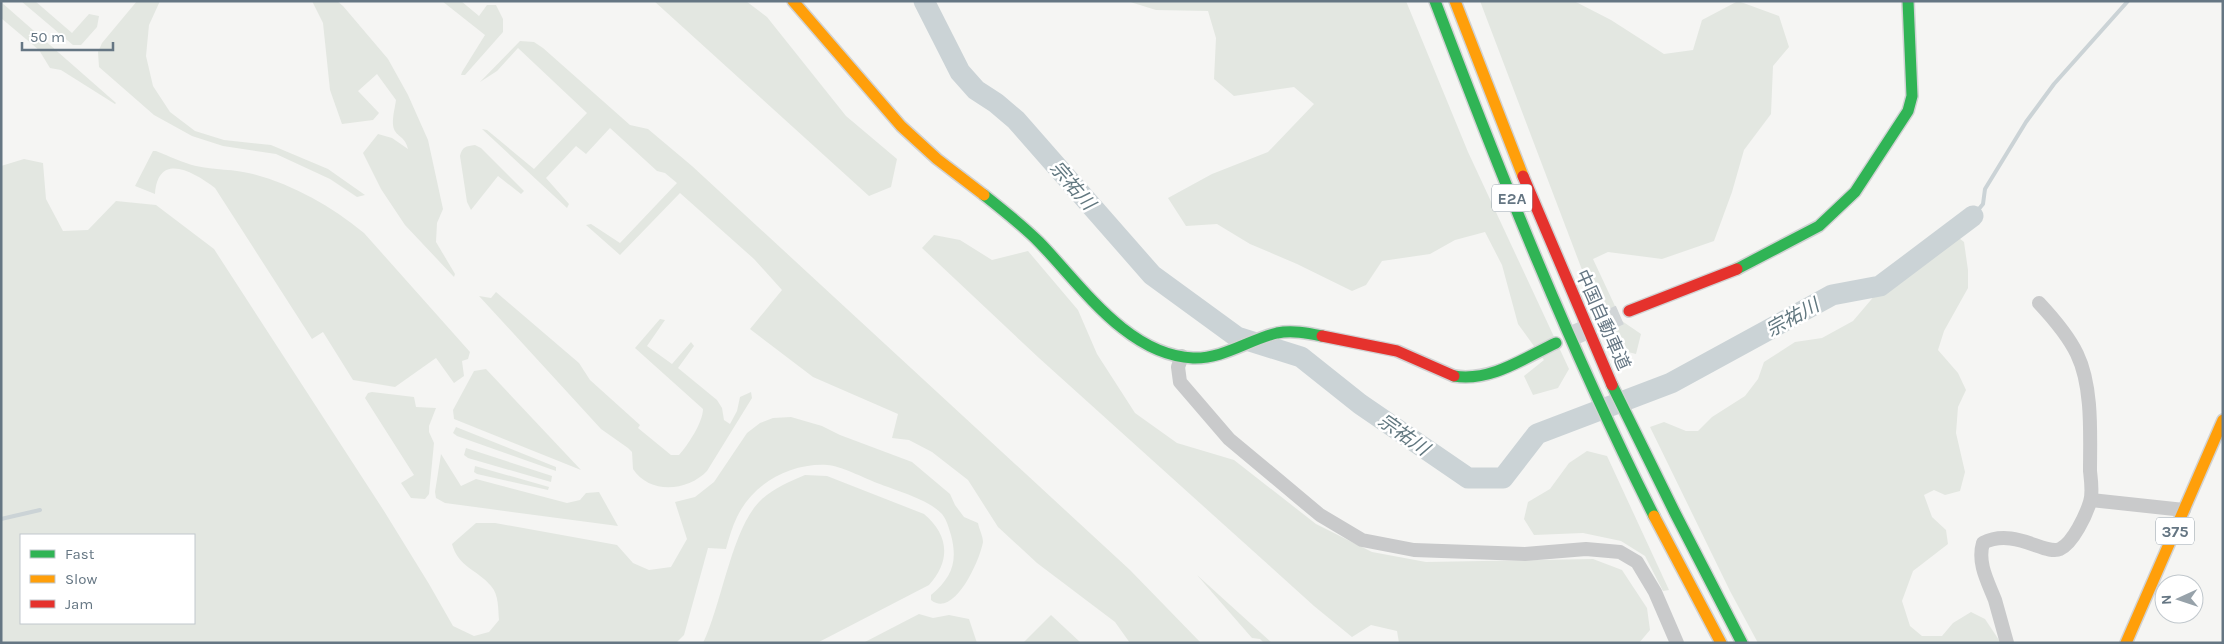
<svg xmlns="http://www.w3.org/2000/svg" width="2224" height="644" viewBox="0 0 2224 644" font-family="Karla,'Noto Sans JP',sans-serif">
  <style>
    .green { fill: #e3e7e1; fill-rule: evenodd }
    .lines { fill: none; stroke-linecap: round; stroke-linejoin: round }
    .stream { stroke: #cbd3d6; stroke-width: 4 }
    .river { stroke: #cbd3d6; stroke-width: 21 }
    .secondary-tunnel { stroke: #d1d5d7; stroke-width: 20; stroke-dasharray: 20 10; stroke-linecap: butt }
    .fast-casing { stroke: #d1d2d3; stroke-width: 14 }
    .slow-casing { stroke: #d1d2d3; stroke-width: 14 }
    .jam-casing { stroke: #d1d2d3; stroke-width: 14 }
    .street { stroke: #c9cacb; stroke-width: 14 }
    .fast { stroke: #30b455; stroke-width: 11 }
    .slow { stroke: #ff9f0a; stroke-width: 11 }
    .jam { stroke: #e5322d; stroke-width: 11 }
    .labels { text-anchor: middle; stroke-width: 5; stroke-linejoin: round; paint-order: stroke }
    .shield { fill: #fff; stroke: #939fa8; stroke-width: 1 }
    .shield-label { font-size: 16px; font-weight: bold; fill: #657683 }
    .street-label { font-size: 18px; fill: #657683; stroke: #fff }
    .water-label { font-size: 19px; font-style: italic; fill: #61777f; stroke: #fff }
  </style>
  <rect width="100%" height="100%" fill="#f5f5f3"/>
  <!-- green -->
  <g class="green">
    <polygon points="21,1 35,1 72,33 89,14 99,16 97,27 81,45 73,45"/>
    <polygon points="137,1 160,1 149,25 146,56 153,86 170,112 195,131 224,140 271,145 328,169 365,195 357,197 330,179 276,154 223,146 192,136 154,115 99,67 98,52 102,43"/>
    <path d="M312 1H337L343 6 388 59 408 95 428 140 443 209 437 223 436 242 455 274 454 277 405 225 381 189 363 153 378 134 392 138 408 149C405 136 397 137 394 129 391 122 395 108 396 100L377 74 358 91 379 113 373 120 342 124 330 90 323 23Z"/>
    <polygon points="442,1 461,1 479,16 487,5 496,5 503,19 503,32 465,75 461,75 462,72 485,35"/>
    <polygon points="654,1 746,1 767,17 846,116 897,159 891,187 869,196"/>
    <polygon points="1127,1 1406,1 1468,152 1569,369 1558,388 1533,395 1524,376 1544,360 1518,324 1502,265 1485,232 1455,240 1430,254 1382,261 1366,285 1352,291 1297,264 1250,244 1217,224 1186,226 1168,198 1212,174 1268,152 1314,104 1294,87 1234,96 1214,79 1216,38 1208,11 1156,10"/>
    <polygon points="1480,1 1574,1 1611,20 1664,54 1693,50 1702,20 1738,1 1779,16 1789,47 1773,66 1771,114 1744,150 1732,192 1714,241 1662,259 1608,252 1593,259 1622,321 1641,334 1636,354 1620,350 1587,283"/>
    <polygon points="1,2 116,103 115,104 61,70 50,68 39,50 1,18"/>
    <polygon points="520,41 534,42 543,48 630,125 648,129 692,166 1130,570 1201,643 1130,643 1115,622 1037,563 998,527 968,480 932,452 909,440 892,438 898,414 813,377 750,329 782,290 754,259 680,193 620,255 586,225 591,224 620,243 677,183 665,173 657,171 610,128 586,154 576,146 546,178 569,204 567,208 482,129 487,130 534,169 587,113 518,48 497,71 480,82"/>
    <path d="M475 145 481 148 524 191 521 194 498 176 471 210 467 202 460 156C462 147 466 146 475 145Z"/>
    <path d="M153 151H156C169 156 183 163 196 166 214 170 234 169 253 174 294 185 331 206 364 233L470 352 468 359 462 361 464 376 454 383 436 358 395 387 353 380 323 332 312 339 215 188C194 172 158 151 155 194L135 186Z"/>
    <path d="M24 159 43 163 46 199 63 231 88 230 116 201 156 205 214 249 384 511 429 584 453 626 474 636 489 632 499 620C498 609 499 595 491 586 478 570 458 567 452 544L476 523H495L617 545 633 563 649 570 671 567 687 539 675 502 695 497 714 482 747 433 760 423 773 418 791 417 822 426 840 435 912 462 950 494 955 505 964 517 978 523C979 529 983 536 983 542 980 560 954 619 931 600V595C952 577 958 562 951 535 949 529 947 520 942 514 928 499 897 491 877 483 864 478 841 466 827 465 791 463 753 483 737 517 732 527 729 538 726 549L708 548 684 635 676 643H1V166ZM21 535H194V623H21Z"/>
    <polygon points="934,235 960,240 992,260 1028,251 1078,310 1097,354 1135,413 1177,443 1234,460 1316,524 1372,552 1426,562 1593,559 1622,570 1647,608 1650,630 1639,643 1399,643 1397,631 1371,625 1352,637 1314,606 1039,358 922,248"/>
    <polygon points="1959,238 1964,242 1968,270 1968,288 1944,331 1938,350 1958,373 1966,390 1958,407 1956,433 1965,472 1960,491 1945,495 1934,490 1924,495 1932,517 1946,530 1948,544 1913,571 1902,601 1910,626 1922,636 1942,636 1953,623 1971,612 1985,619 2001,643 1758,643 1730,591 1650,427 1664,422 1686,431 1698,431 1712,417 1745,396 1758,379 1764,362 1795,342 1822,338 1853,321 1876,294"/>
    <path d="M496 292 579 363 590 380 640 425 638 428 671 455H679C688 445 703 422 703 409L635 348 660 319 665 320 647 346 672 364 691 342 694 346 678 368 717 400 722 408 724 420 730 424 737 411 740 397 751 392 752 398 707 471C688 491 650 495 633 469L632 452 628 448 601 429 479 296 491 298Z"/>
    <polygon points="486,369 581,470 454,419 453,410 474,371"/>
    <polygon points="372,392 414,397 416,407 436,408 429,426 429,432 434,443 429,494 425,499 411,498 401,483 414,475 365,398 368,393"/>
    <polygon points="456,427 556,467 556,471 457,436 453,433"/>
    <polygon points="466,448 552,476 551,482 468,458 464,455"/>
    <polygon points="1587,451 1607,456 1669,590 1663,591 1645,556 1621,541 1583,533 1534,535 1524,519 1528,502 1550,489 1569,463"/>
    <polygon points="441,454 461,486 476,479 567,503 580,500 586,493 599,492 618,526 445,503 436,498 435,492"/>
    <polygon points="475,466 549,487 548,490 477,474 474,472"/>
    <path d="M805 475 827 476 924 514C949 535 951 561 929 585L817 643H703C722 604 732 527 761 500 774 488 789 482 805 475Z"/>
    <polygon points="1197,575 1272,643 1264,643 1260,639 1252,638"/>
    <polygon points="919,614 933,618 949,615 969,619 977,643 863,643"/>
    <polygon points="1051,615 1081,643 1023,643"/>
  </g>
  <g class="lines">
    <!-- stream -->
    <g class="stream">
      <polyline points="1973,216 1983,204 1985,189 2026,122 2054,84 2128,1"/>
      <polyline points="1,519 40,510"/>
    </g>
    <!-- river -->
    <polyline class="river" points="924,1 960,72 976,90 996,103 1016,120 1152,275 1237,337 1301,357 1360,404 1468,478 1503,478 1537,434 1671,383 1832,295 1880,286 1973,216"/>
    <!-- secondary-tunnel -->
    <polyline class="secondary-tunnel" points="1574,335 1629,311"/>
    <!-- fast casing -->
    <g class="fast-casing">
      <g id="fast">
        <path d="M1435 1C1501 176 1570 349 1654 516"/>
        <path d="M984 195C1003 210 1022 225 1039 242 1081 285 1127 355 1193 358 1223 359 1248 340 1277 333 1292 330 1307 333 1322 336"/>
        <polyline points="1737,269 1819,226 1855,192 1908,111 1912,96 1908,1"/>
        <path d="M1454 376C1491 382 1524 358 1556 343"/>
        <polyline points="1612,385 1675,513 1742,643"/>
      </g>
    </g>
    <!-- slow casing -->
    <g class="slow-casing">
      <g id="slow">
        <polyline points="793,1 901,126 937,159 984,195"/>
        <polyline points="1455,1 1523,176"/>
        <polyline points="1654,516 1721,643"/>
        <polyline points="2126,643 2223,420"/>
      </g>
    </g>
    <!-- jam casing -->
    <g class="jam-casing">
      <g id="jam">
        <polyline points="1523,176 1612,385"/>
        <polyline points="1629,311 1737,269"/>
        <polyline points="1322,336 1397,351 1454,376"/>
      </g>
    </g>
    <!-- street -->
    <g class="street">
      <polyline points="1182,356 1178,367 1180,382 1229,439 1320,515 1362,540 1414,550 1525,554 1586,549 1620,552 1637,562 1655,592 1677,643"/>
      <polyline points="2091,500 2184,510"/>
      <path d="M2007 643C2003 629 1999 614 1995 600 1988 582 1977 563 1983 543 2014 527 2046 556 2060 549 2073 543 2086 515 2090 502 2093 493 2091 480 2090 471 2090 436 2093 387 2077 354 2068 335 2053 318 2039 303"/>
    </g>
    <!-- fast -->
    <use href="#fast" class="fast"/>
    <!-- slow -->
    <use href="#slow" class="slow"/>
    <!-- jam -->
    <use href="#jam" class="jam"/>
  </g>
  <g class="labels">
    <!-- shield labels -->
    <g class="shield">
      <rect x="1492" y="184.5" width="40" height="27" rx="4"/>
      <rect x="2156" y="517.5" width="38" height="27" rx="4"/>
    </g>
    <g class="shield-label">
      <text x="1512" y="204">E2A</text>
      <text x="2175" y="537">375</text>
    </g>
    <!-- street labels -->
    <g class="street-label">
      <text transform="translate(1603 320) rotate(66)" y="6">中国自動車道</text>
    </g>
    <!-- water labels -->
    <g class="water-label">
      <text transform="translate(1073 185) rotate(49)" y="7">宗祐川</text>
      <text transform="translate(1792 317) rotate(-29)" y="7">宗祐川</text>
      <text transform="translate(1404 434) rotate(35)" y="7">宗祐川</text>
    </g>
  </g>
  <!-- border -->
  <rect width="2224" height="644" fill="none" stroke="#657683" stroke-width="5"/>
  <!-- legend -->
  <rect x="20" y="534" width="175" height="90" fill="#ffffff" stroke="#c1c8cd"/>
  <rect x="30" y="550" width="25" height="8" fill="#30b455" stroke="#c1c8cd"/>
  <text x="65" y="559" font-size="15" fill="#657683">Fast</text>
  <rect x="30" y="575" width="25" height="8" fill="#ff9f0a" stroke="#c1c8cd"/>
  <text x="65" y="584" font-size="15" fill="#657683">Slow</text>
  <rect x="30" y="600" width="25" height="8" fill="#e5322d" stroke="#c1c8cd"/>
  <text x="65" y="609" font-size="15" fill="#657683">Jam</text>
  <!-- north arrow -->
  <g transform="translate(2179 599) rotate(267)"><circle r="24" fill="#ffffff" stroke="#c1c8cd"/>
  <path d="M0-4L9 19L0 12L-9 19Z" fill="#97a2aa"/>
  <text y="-8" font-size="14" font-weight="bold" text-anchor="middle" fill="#657683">N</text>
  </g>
  <!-- scale -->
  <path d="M22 42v8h91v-8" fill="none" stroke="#657683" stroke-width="2.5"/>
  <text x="30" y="42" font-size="15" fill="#657683" stroke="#ffffff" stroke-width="4" paint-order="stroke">50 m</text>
</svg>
